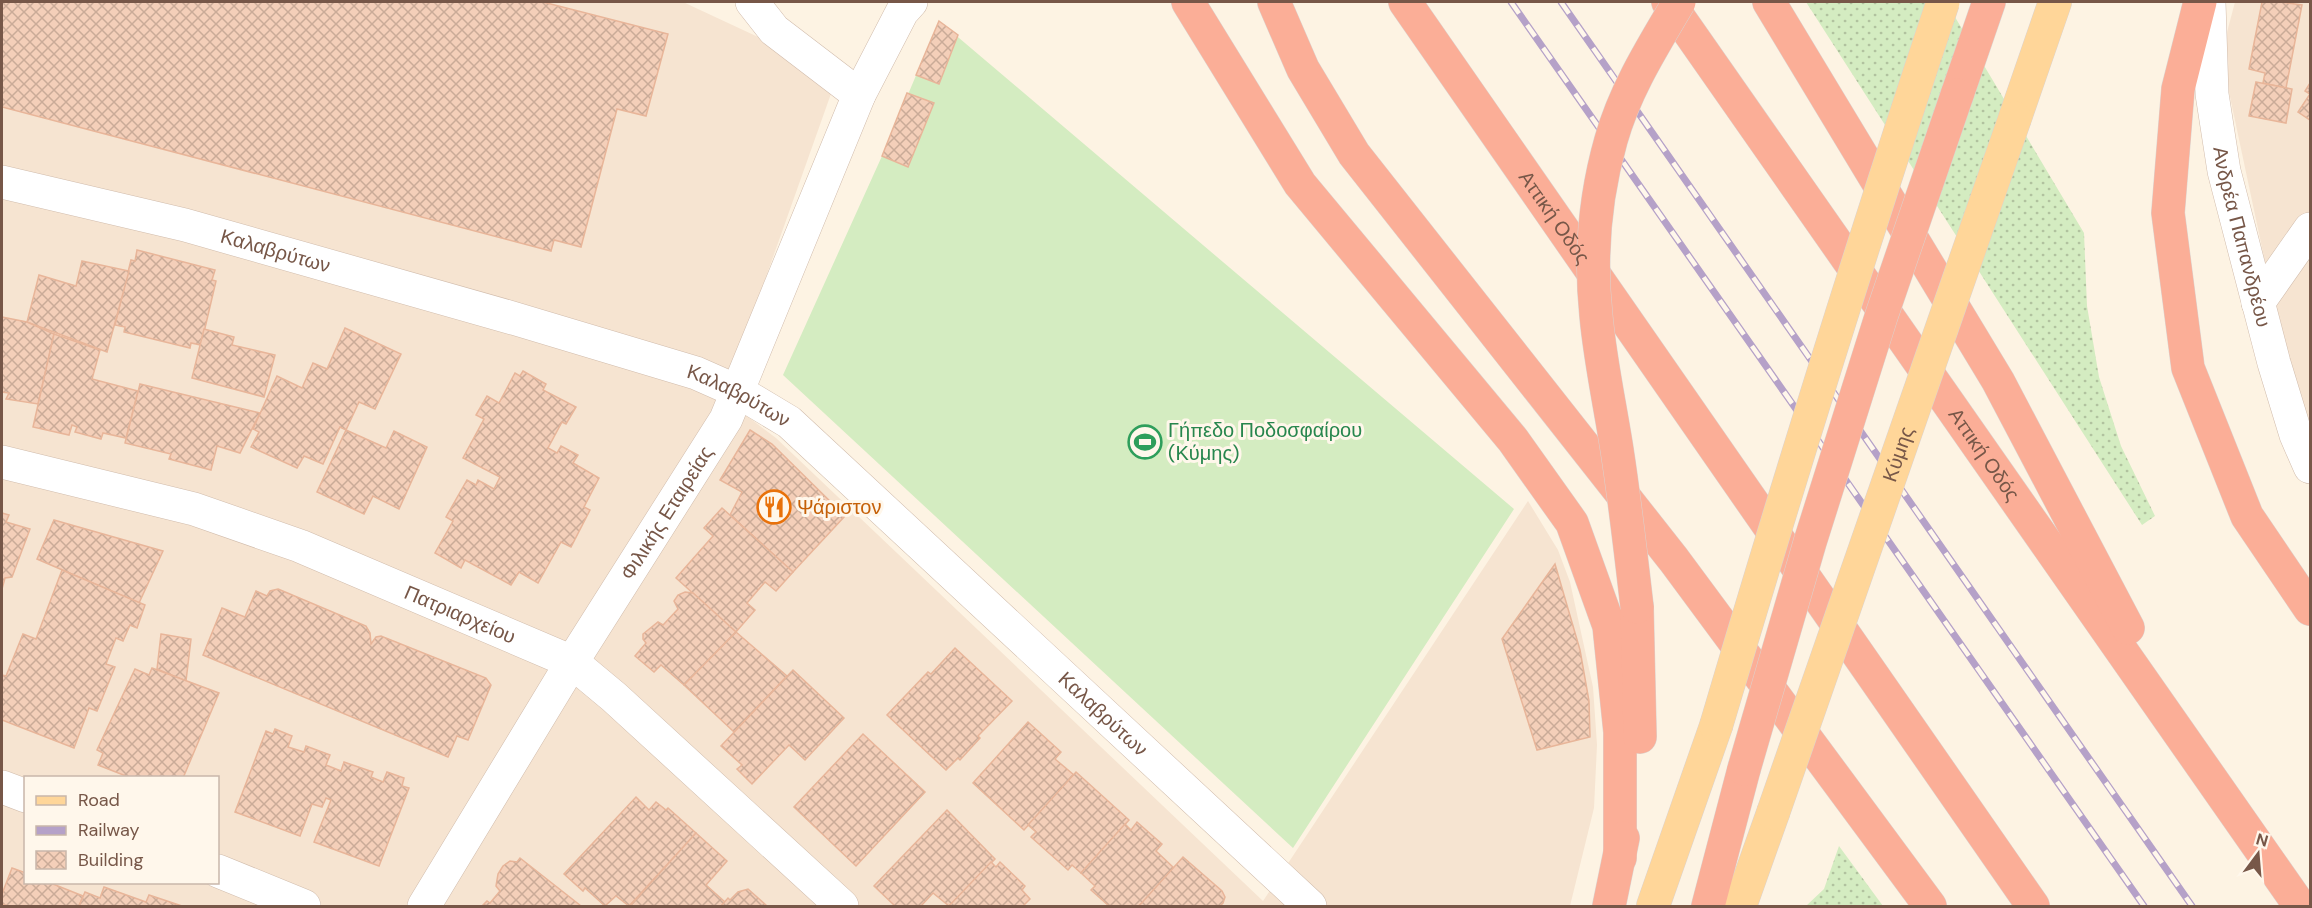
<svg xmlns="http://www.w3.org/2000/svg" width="2312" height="908" viewBox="0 0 2312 908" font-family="'DM Sans',sans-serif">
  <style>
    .residential { fill: #f6e4d1; fill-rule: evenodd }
    .grass { fill: url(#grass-dots) }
    .garden { fill: #d4ecc1 }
    .building { fill: url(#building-cross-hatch); stroke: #e8b599; stroke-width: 1.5 }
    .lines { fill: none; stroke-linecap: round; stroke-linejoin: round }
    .street-casing { stroke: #d1bcac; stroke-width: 34 }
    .primary-casing { stroke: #dcd3cf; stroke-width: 34 }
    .highway-casing { stroke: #dcd3cf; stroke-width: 34 }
    .street { stroke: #fff; stroke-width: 33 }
    .primary { stroke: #ffd699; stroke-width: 33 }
    .highway { stroke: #fbae97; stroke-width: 33 }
    .rail-casing { stroke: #b5a1c8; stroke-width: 7 }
    .rail { stroke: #fff7eb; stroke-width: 4.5; stroke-dasharray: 14; stroke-linecap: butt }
    .primary-bridge-casing { stroke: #dcd3cf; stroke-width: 34; stroke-linecap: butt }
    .highway-bridge-casing { stroke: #dcd3cf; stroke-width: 34; stroke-linecap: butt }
    .primary-bridge { stroke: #ffd699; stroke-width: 33 }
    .highway-bridge { stroke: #fbae97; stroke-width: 33 }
    .labels { text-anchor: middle; stroke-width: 6; stroke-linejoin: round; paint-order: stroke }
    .street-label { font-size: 20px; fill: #775748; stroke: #fff7eb }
    .leisure-label { font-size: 20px; fill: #27864d; stroke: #fff7eb; text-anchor: start }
    .food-label { font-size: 20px; fill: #c56008; stroke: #fff7eb; text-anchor: start }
  </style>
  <defs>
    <pattern id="grass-dots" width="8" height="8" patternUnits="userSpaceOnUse" patternTransform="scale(1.5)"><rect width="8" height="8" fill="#d4ecc1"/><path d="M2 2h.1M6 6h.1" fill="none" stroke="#b1c29f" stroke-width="1.8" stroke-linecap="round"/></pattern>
    <pattern id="building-cross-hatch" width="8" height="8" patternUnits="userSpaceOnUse" patternTransform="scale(1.5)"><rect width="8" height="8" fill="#f4cfb9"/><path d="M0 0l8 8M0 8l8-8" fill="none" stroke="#caab98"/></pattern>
  </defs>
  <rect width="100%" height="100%" fill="#fdf3e3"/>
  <!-- residential -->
  <g class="residential">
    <path d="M2 2H683L838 74 723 398 776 438 1263 901 1528 501 1558 550 1570 582 1593 687 1597 745 1594 808 1570 906H2ZM26 778H218V882H26Z"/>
    <polygon points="2235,2 2310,2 2310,424 2286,361 2226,78 2226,36"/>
  </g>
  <!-- grass -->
  <g class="grass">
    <polygon points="1806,2 1946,2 2084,233 2087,306 2099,377 2121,446 2155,516 2142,525"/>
    <polygon points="1839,846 1883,906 1806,906 1824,889"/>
  </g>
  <!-- garden -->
  <polygon class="garden" points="939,21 1514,509 1293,848 783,375 882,156"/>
  <!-- building -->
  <g class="building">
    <polygon points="2,2 543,2 668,34 646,116 617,109 581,247 554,240 551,251 2,107"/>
    <polygon points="2262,2 2281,2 2302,5 2286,88 2263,83 2265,73 2249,69"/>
    <polygon points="939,21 958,35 939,84 916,75"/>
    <polygon points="2256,82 2292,89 2286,123 2249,116"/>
    <polygon points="2310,83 2310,120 2298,112 2310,94 2305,91"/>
    <polygon points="907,93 934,103 908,167 882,156"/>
    <polygon points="137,250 215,270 212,280 216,281 201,345 191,343 190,348 124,332 125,327 115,325 131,260 135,261"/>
    <polygon points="82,261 129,271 107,352 27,322 39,275 76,286"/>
    <polygon points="2,317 27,322 54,334 38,404 6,399 9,393 2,392"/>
    <polygon points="345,328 401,354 375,409 359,402 346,430 340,427 323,464 304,456 297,468 251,447 259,432 253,429 277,376 302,388 313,363 327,369"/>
    <polygon points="204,329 234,337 232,345 275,355 264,397 192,378"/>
    <polygon points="54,334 100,350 92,379 138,391 126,438 103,433 101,439 75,432 77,427 72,425 69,435 33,427"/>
    <polygon points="523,371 546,384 543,390 576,407 566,424 562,422 548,448 557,453 561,446 578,455 573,463 599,478 584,507 590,510 571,547 561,542 538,583 519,572 511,585 465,560 461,568 435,553 453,521 446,517 467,480 476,485 478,480 494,489 500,477 463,458 484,419 476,415 487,396 499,403 515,373 520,376"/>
    <polygon points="140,384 260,413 240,453 217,446 211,470 169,459 171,454 125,443"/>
    <polygon points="346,430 386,448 394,431 427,447 399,509 373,496 364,514 317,492"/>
    <polygon points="750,430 772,444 845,516 793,572 730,515 742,492 720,480"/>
    <polygon points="722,508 793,572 776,591 765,582 747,603 755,610 736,632 676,578 713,536 704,528"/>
    <polygon points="2,513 9,515 6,522 30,529 12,577 5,578 2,589"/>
    <polygon points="54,520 163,551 139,603 37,559"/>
    <polygon points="1555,564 1580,650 1589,701 1590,737 1537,750 1502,639"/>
    <polygon points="62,570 145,605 137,628 130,625 123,641 116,638 106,664 115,667 97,711 89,708 74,748 2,720 2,675 6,676 23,634 36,639"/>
    <polygon points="278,589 366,626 370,633 371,644 376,637 381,636 486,678 491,685 468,740 457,736 448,757 203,655 222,608 245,617 256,591 267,596 270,591"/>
    <polygon points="685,592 693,593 736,632 684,685 661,665 654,672 635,656 646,643 643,639 643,634 658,622 663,625 678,609 674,601 678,595"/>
    <polygon points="736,632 787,676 734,732 684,685"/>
    <polygon points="161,634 191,639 186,681 157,669"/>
    <polygon points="955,648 1012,701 978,736 980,738 960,760 958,758 946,770 887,715 928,672 931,674"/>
    <polygon points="152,668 219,693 183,778 131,778 98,765 103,753 97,750 135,669 149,675"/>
    <polygon points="793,670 844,718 805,760 789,745 752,784 737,769 742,765 721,746"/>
    <polygon points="1028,722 1061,752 1055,759 1074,775 1024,830 973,783"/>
    <polygon points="275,729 292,736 288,747 304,752 306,746 330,755 326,765 341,771 344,762 373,772 371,777 383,782 387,772 404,778 402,786 409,788 379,866 314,842 331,800 326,798 322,807 312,804 300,836 235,812 266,731 273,734"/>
    <polygon points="863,734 925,792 856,866 794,807"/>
    <polygon points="1076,772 1129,820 1081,873 1072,865 1068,870 1031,837 1036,832 1028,825"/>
    <polygon points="636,797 649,810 656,802 666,810 668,808 696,833 629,906 616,896 605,906 585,888 583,891 564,874"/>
    <polygon points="947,810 995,859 949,906 933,893 921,906 895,906 874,886"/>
    <polygon points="1137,822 1162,844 1156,851 1174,868 1139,906 1109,906 1091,890 1095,886 1081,873 1125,824 1131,830"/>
    <polygon points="696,833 727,861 706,885 725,902 721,906 633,906 631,905"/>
    <polygon points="1183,857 1222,891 1225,897 1223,903 1220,906 1139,906"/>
    <polygon points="520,858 581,906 482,906 487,901 490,903 500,891 496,886 498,874 503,866 510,861 517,862"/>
    <polygon points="991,862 996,867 1000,862 1025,886 1022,890 1030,899 1023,906 949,906"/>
    <polygon points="12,868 26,873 26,882 48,882 83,896 79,906 9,906 2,904 2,894"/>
    <polygon points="104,887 146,902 149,895 182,906 79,906 85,892 100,898"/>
    <polygon points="748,889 767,906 721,906 728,898 730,900 738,892"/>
  </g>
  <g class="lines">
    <!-- street casing -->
    <g class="street-casing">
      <g id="street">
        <polyline points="752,2 774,30 859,95"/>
        <path id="s1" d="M2209 2 2212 94 2224 171 2274 363 2296 435 2310 467"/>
        <path id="s2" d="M2 182 185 225 516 319 696 373 739 392 789 422 1310 906"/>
        <polyline points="2258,303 2310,229"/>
        <path id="s3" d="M2 462 194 509 300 546 572 662 614 697 842 906"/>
        <polyline points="2,787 26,796"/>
        <polyline points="218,871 304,906"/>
        <path id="s4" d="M424 906 572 662 726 419 859 95 902 12 911 2"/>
      </g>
    </g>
    <!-- primary casing -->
    <g class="primary-casing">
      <g id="primary">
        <polyline points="2015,118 2055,2"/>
        <polyline points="1653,906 1716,726"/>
        <polyline points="1740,906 1773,813"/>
      </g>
    </g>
    <!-- highway casing -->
    <g class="highway-casing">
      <g id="highway">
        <polyline points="1188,2 1300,184 1513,440 1572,523 1609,626 1620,732 1620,858"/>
        <polyline points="1274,2 1303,69 1354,154 1674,560 1930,906"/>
        <path id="s5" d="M1405 2 2033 906"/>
        <path id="s6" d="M1668 2 2300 906"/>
        <polyline points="1769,2 1998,381 2128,628"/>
        <polyline points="2200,2 2178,89 2168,213 2188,368 2247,516 2310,609"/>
        <polyline points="1957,95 1989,2"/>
        <polyline points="1637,607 1640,737"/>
        <polyline points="1609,906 1623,838"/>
        <polyline points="1708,906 1744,769"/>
      </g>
    </g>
    <!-- street -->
    <use href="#street" class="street"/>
    <!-- primary -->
    <use href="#primary" class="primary"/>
    <!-- highway -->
    <use href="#highway" class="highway"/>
    <!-- rail casing -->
    <g class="rail-casing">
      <g id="rail">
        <polyline points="1511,2 2144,906"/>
        <polyline points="1561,2 2192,906"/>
      </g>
    </g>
    <!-- rail -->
    <use href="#rail" class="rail"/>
    <!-- primary-bridge casing -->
    <g class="primary-bridge-casing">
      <g id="primary-bridge">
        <path d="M1716 726C1788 483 1863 242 1943 2"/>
        <path id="s7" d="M1773 813 2015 118"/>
      </g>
    </g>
    <!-- highway-bridge casing -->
    <g class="highway-bridge-casing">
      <g id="highway-bridge">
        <path d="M1637 607C1631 555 1625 502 1617 450 1610 405 1600 360 1596 315 1590 257 1595 196 1611 140 1625 90 1653 46 1679 2"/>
        <polyline points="1744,769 1810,542 1881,317 1957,95"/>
      </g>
    </g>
    <!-- primary-bridge -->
    <use href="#primary-bridge" class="primary-bridge"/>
    <!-- highway-bridge -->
    <use href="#highway-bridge" class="highway-bridge"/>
  </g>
  <!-- icons -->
  <defs>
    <g id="stadium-ring" transform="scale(1.725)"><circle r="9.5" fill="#fff7eb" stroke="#2e9e5b" stroke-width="1.5"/><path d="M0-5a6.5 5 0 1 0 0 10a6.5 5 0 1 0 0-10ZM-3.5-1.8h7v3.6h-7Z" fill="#2e9e5b"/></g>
    <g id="restaurant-ring" transform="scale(1.725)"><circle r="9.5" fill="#fff7eb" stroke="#e8710a" stroke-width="1.5"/><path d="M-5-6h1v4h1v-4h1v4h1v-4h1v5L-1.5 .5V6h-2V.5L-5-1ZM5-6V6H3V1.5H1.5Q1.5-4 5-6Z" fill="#e8710a"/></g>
  </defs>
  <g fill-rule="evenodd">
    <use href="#stadium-ring" x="1145" y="442"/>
    <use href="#restaurant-ring" x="774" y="507"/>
  </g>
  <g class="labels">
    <!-- street labels -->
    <g class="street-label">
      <text dy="7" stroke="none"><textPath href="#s5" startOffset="262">Αττική Οδός</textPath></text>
      <text dy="7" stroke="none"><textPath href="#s1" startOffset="238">Ανδρέα Παπανδρέου</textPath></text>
      <text dy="7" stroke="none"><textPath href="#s2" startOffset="282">Καλαβρύτων</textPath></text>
      <text dy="7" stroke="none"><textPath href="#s2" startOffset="768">Καλαβρύτων</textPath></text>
      <text dy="7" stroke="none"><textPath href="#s7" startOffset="380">Κύμης</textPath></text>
      <text dy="7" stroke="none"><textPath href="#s6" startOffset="552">Αττική Οδός</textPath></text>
      <text dy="7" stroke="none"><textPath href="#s4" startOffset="462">Φιλικής Εταιρείας</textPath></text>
      <text dy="7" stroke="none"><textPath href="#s3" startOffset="484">Πατριαρχείου</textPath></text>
      <text dy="7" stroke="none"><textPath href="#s2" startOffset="1254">Καλαβρύτων</textPath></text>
    </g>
    <!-- leisure labels -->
    <g class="leisure-label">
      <text x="1168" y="437">Γήπεδο Ποδοσφαίρου<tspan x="1168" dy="23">(Κύμης)</tspan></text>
    </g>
    <!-- food labels -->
    <g class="food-label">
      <text x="797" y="514">Ψάριστον</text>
    </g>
  </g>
  <!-- border -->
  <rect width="2312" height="908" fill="none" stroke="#775748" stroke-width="6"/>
  <!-- legend -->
  <rect x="24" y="776" width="195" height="108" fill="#fff7eb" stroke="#c9b7aa" stroke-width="1.5"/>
  <rect x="36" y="796" width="30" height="9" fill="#ffd699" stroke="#c9b7aa" stroke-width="1.5"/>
  <text x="78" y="806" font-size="18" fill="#775748">Road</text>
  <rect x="36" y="826" width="30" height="9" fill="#b5a1c8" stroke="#c9b7aa" stroke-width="1.5"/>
  <text x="78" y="836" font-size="18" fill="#775748">Railway</text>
  <rect x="36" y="851" width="30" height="18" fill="url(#building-cross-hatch)" stroke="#c9b7aa" stroke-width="1.5"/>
  <text x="78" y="866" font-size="18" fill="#775748">Building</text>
  <!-- north arrow -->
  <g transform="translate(2258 854) rotate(16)" stroke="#fff7eb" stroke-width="4.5" paint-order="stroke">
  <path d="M0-4.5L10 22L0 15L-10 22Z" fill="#775748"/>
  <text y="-9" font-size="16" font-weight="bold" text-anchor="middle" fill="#775748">N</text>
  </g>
</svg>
